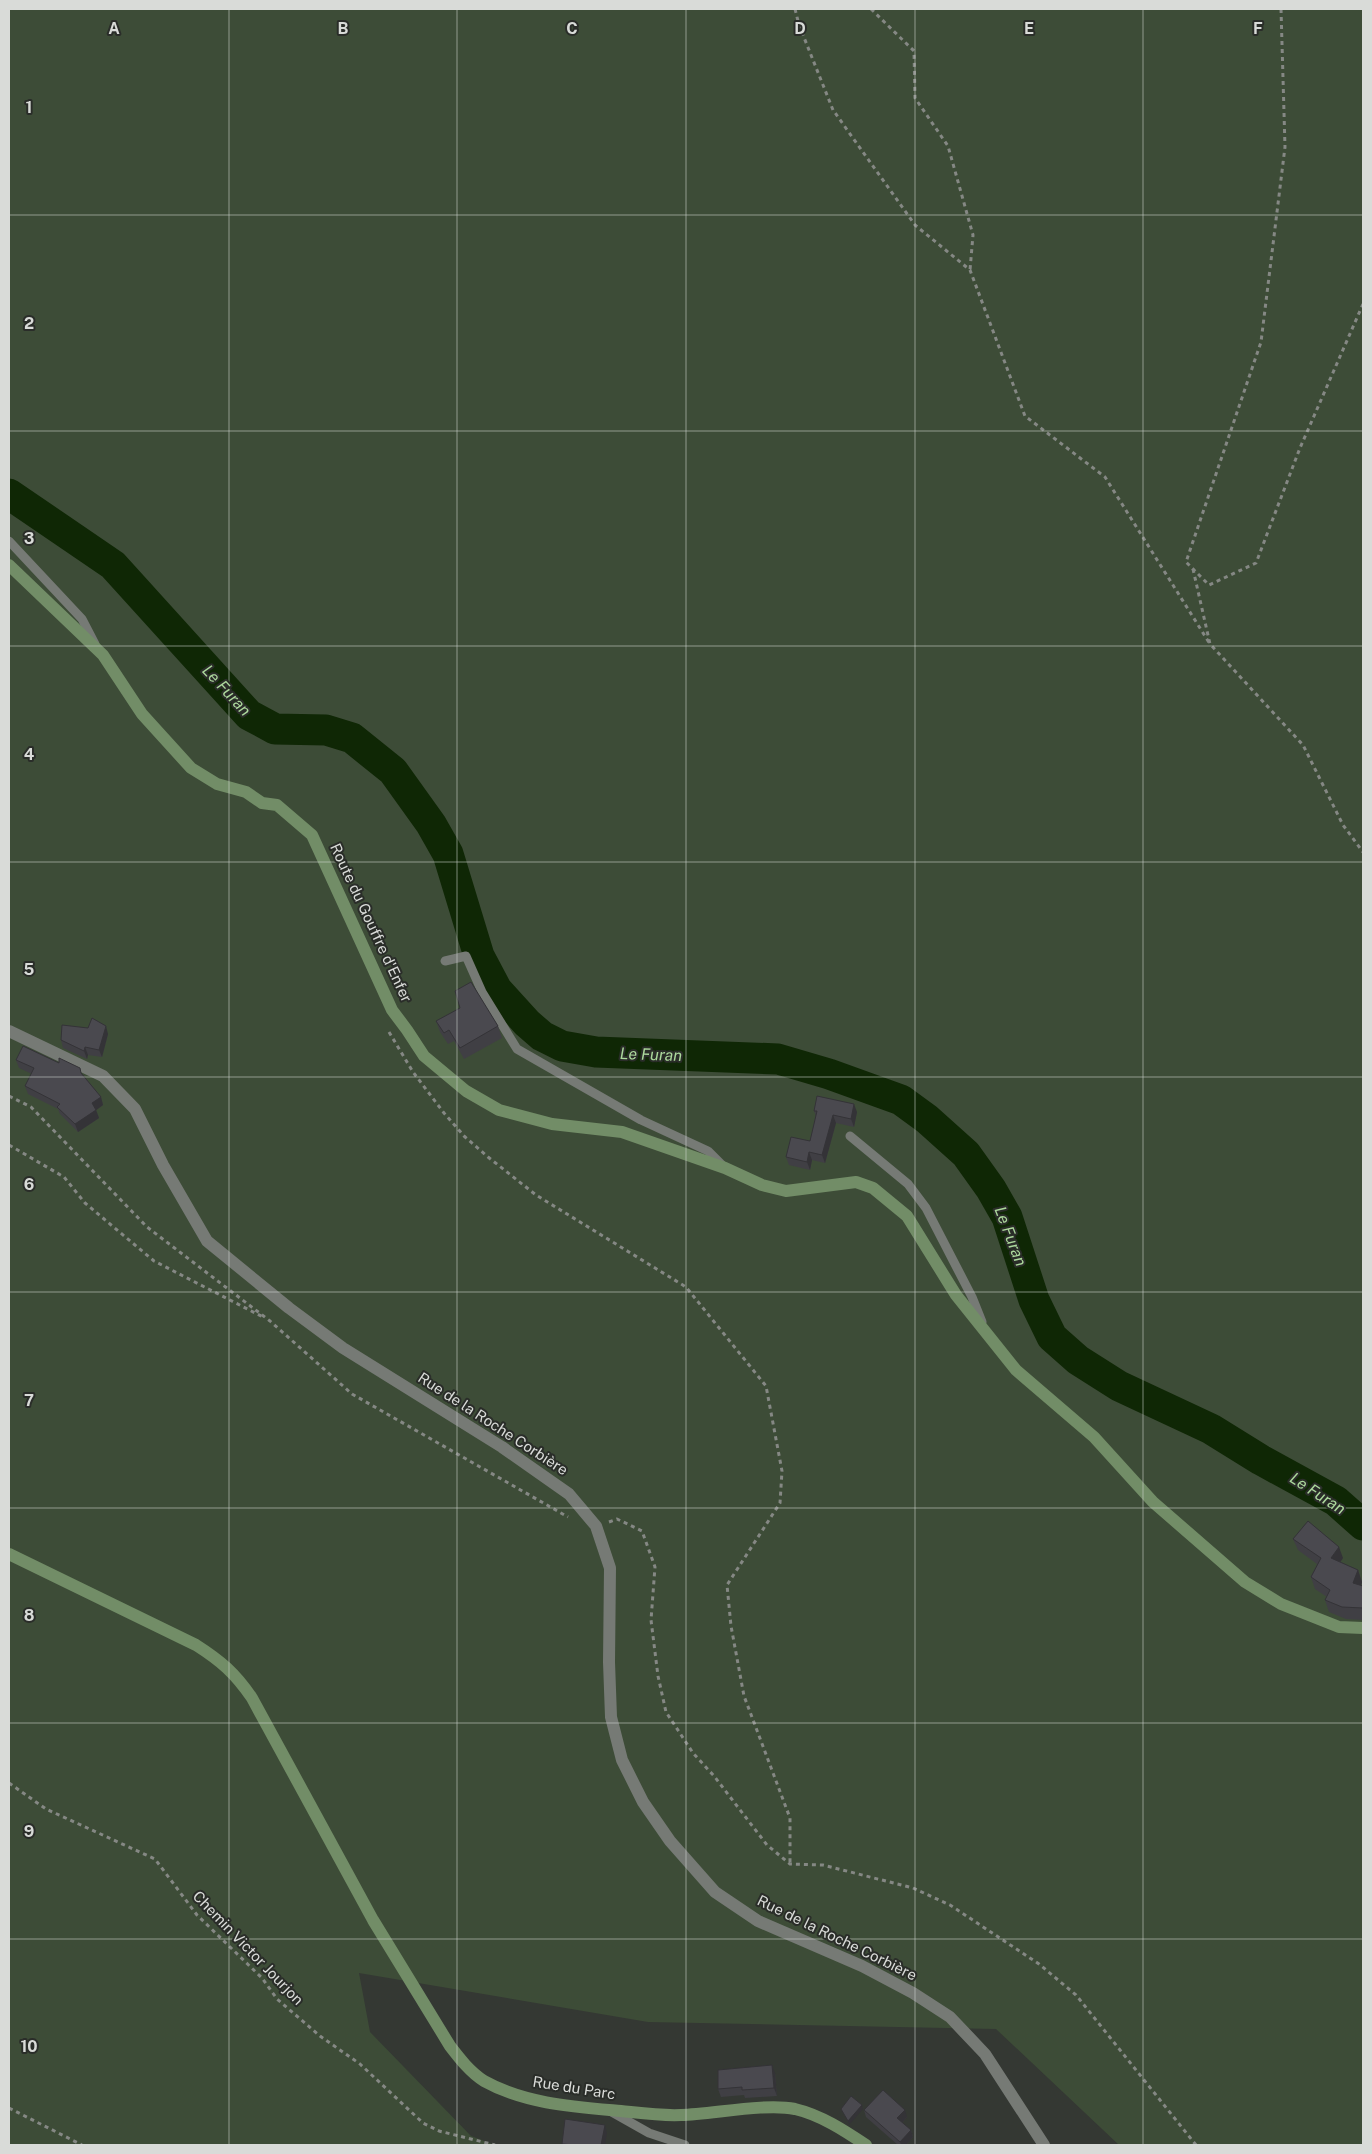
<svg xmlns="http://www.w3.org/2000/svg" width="1372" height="2154" viewBox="0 0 1372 2154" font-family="'Public Sans',sans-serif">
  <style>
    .green { fill: #3d4c37 }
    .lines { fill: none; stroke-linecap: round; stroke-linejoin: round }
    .river { stroke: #0f2705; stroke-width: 31 }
    .path { stroke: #858884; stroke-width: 3; stroke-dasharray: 4 4; stroke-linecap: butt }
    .lane { stroke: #767a75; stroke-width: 9 }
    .street { stroke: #767a75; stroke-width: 12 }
    .secondary { stroke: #728d67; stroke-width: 12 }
    .wall { fill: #403f44 }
    .shaded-wall { fill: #343337 }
    .building { fill: #4a494f; stroke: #343337 }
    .grid { fill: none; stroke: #d9dbd8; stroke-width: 1; stroke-opacity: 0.55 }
    .labels { text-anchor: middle; stroke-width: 4; stroke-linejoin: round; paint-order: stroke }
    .street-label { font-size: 15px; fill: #d9dbd8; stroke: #2a2d29 }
    .water-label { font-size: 16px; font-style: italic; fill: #acd89c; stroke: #2a2d29 }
    .grid-label { font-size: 16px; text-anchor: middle; font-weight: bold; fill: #d9dbd8; stroke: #2a2d29; stroke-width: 4; stroke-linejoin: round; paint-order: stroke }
  </style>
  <rect width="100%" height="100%" fill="#343833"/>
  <!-- green -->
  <polygon class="green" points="9,9 1363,9 1363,2145 1119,2145 996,2029 648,2022 359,1973 370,2032 471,2136 495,2145 9,2145"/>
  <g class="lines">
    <!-- river -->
    <polyline class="river" points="9,494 113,565 249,715 275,729 326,730 352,738 393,771 431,824 448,854 479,956 497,990 527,1023 542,1036 562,1046 596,1052 778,1059 829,1074 901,1100 927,1119 966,1154 991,1189 1007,1217 1034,1300 1052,1337 1078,1360 1119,1386 1211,1429 1261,1460 1336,1501 1363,1525"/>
    <!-- path -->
    <g class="path">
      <polyline points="795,9 799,25 833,110 915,225 970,270 1025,416 1105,477 1210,644"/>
      <polyline points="871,9 914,51 915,98 948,146 973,235 970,270"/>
      <polyline points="1281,9 1285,147 1261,342 1186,562 1209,585 1256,563 1300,448 1363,304"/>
      <polyline points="1193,569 1210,644 1303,745 1343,825 1363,852"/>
      <polyline points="389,1032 413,1072 444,1113 464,1136 488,1157 536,1195 686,1287 766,1386 782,1471 780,1503 727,1585 731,1626 744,1696 790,1818 790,1864"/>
      <polyline points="9,1096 31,1107 147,1227 270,1321 352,1394 568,1517"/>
      <polyline points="9,1145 64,1177 85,1203 154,1261 263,1317"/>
      <polyline points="609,1522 617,1519 642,1531 655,1567 651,1620 658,1676 666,1712 693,1753 714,1776 767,1845 790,1864 823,1865 913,1888 950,1905 1039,1964 1076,1995 1196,2145"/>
      <polyline points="9,1783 46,1809 155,1859 197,1915 262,1978 277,1999 320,2036 360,2064 423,2123 439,2131 495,2145"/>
      <polyline points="9,2108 82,2145"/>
    </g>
    <!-- lane -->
    <g class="lane">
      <polyline points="9,541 82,619 95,644"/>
      <polyline points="445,961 466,956 482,992 517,1049 641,1120 708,1151 723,1166"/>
      <polyline points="850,1136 908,1184 926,1208 972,1297 982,1322"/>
      <polyline points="610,2111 649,2133 685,2145"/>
    </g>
    <!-- street -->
    <polyline class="street" points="9,1031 103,1076 135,1109 163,1165 207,1241 289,1308 343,1348 502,1447 569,1494 596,1526 610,1568 609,1662 611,1717 622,1760 643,1802 670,1841 715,1892 758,1921 862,1966 913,1993 950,2017 985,2054 1044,2145"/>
    <!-- secondary -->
    <g class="secondary">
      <polyline points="9,565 103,655 142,714 191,768 217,784 246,792 262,803 277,805 312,835 392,1010 407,1030 424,1056 466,1091 499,1110 552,1124 622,1132 725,1168 762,1185 786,1191 856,1182 873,1188 907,1216 956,1295 1016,1370 1094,1437 1153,1502 1245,1582 1281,1604 1339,1627 1363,1628"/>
      <path d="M9 1554 196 1645C221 1661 235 1673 252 1698L373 1920 450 2046C460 2059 470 2072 484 2081 525 2104 575 2107 621 2111 640 2113 661 2116 681 2115 713 2114 766 2103 795 2109 821 2115 845 2131 866 2145"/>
    </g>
  </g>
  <!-- wall -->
  <g class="wall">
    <polygon points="436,1021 498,1026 502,1038 464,1059 454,1041 448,1044 440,1032"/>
    <polygon points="108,1034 102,1057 88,1055 87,1059 63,1048 61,1040"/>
    <polygon points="16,1060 83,1075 101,1097 103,1105 96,1110 99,1118 78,1132 60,1114 58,1109 28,1094 25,1086 32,1074 19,1068"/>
    <polygon points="814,1111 857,1112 854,1127 836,1123 825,1163 812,1160 810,1170 789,1165 786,1157 810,1141 816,1116"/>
    <polygon points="1293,1539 1343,1558 1340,1562 1358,1570 1362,1582 1361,1586 1363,1586 1363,1620 1346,1619 1329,1612 1325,1600 1327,1597 1315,1589 1311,1577 1317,1564 1298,1550"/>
    <polygon points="775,2073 777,2096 745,2098 744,2095 721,2097 718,2089"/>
    <polygon points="864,2110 907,2117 902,2123 911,2130 913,2137 906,2145 898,2145 866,2117"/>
  </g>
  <!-- shaded-wall -->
  <g class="shaded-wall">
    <polygon points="106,1026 108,1034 102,1057 99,1050"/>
    <polygon points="85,1047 88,1055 87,1059 84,1051"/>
    <polygon points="101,1097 103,1105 95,1111 92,1103"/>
    <polygon points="854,1104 857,1112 854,1127 851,1119"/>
    <polygon points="96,1110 99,1118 78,1132 75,1124"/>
    <polygon points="833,1115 836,1123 825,1163 822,1155"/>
    <polygon points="809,1152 812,1160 810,1170 807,1162"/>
    <polygon points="1339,1547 1343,1558 1335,1570 1331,1558"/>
    <polygon points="1358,1570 1362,1582 1357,1595 1353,1583"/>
    <polygon points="772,2065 775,2073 777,2096 774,2088"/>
    <polygon points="862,2105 863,2109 849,2125 848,2121"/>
    <polygon points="905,2110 907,2117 900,2125 897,2118"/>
    <polygon points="605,2125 607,2133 605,2145 601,2145"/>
    <polygon points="911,2130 913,2137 906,2145 901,2145 900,2142"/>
  </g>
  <!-- building -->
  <g class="building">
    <polygon points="471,982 498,1026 460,1048 449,1030 444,1033 436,1021 460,1008 455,991"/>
    <polygon points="92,1018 106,1026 99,1050 85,1047 84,1051 61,1040 62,1025 88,1028"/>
    <polygon points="23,1046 59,1063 59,1058 80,1068 81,1073 101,1097 92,1103 96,1110 75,1124 57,1107 60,1104 25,1086 34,1068 16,1060"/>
    <polygon points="817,1096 854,1104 851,1119 833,1115 822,1155 809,1152 807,1162 786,1157 791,1137 810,1141 817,1111 814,1111"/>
    <polygon points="1308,1521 1339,1547 1331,1558 1358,1570 1353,1583 1363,1586 1363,1608 1342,1607 1325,1600 1330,1590 1311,1577 1321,1558 1293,1539"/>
    <polygon points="772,2065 774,2088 742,2090 742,2087 718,2089 718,2070"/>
    <polygon points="883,2090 905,2110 897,2118 911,2130 900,2142 864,2110"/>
    <polygon points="851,2096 862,2105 848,2121 841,2109"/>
    <polygon points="565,2119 605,2125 601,2145 574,2145 562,2144"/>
  </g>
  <!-- grid -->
  <path class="grid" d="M229 9V2145M457 9V2145M686 9V2145M915 9V2145M1143 9V2145M9 215H1363M9 431H1363M9 646H1363M9 862H1363M9 1077H1363M9 1292H1363M9 1508H1363M9 1723H1363M9 1939H1363"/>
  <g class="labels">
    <!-- street labels -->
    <g class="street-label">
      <text transform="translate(371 923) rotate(65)" y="5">Route du Gouffre d'Enfer</text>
      <text transform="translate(493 1424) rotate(33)" y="5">Rue de la Roche Corbière</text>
      <text transform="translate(837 1938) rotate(26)" y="5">Rue de la Roche Corbière</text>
      <text transform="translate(248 1948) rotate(46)" y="5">Chemin Victor Jourjon</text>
      <text transform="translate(574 2088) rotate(9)" y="5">Rue du Parc</text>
    </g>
    <!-- water labels -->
    <g class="water-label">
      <text transform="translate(227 690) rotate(47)" y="6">Le Furan</text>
      <text transform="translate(651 1054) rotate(2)" y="6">Le Furan</text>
      <text transform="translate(1011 1236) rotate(69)" y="6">Le Furan</text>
      <text transform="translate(1318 1493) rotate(33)" y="6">Le Furan</text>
    </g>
  </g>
  <g class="grid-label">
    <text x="114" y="34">A</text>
    <text x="343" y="34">B</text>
    <text x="572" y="34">C</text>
    <text x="800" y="34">D</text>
    <text x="1029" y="34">E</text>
    <text x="1258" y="34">F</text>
    <text x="29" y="113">1</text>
    <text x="29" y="329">2</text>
    <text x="29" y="544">3</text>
    <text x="29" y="760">4</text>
    <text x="29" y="975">5</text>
    <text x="29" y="1190">6</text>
    <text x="29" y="1406">7</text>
    <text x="29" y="1621">8</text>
    <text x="29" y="1837">9</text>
    <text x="29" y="2052">10</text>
  </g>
  <!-- border -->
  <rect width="1372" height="2154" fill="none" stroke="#d9dbd8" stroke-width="20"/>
</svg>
